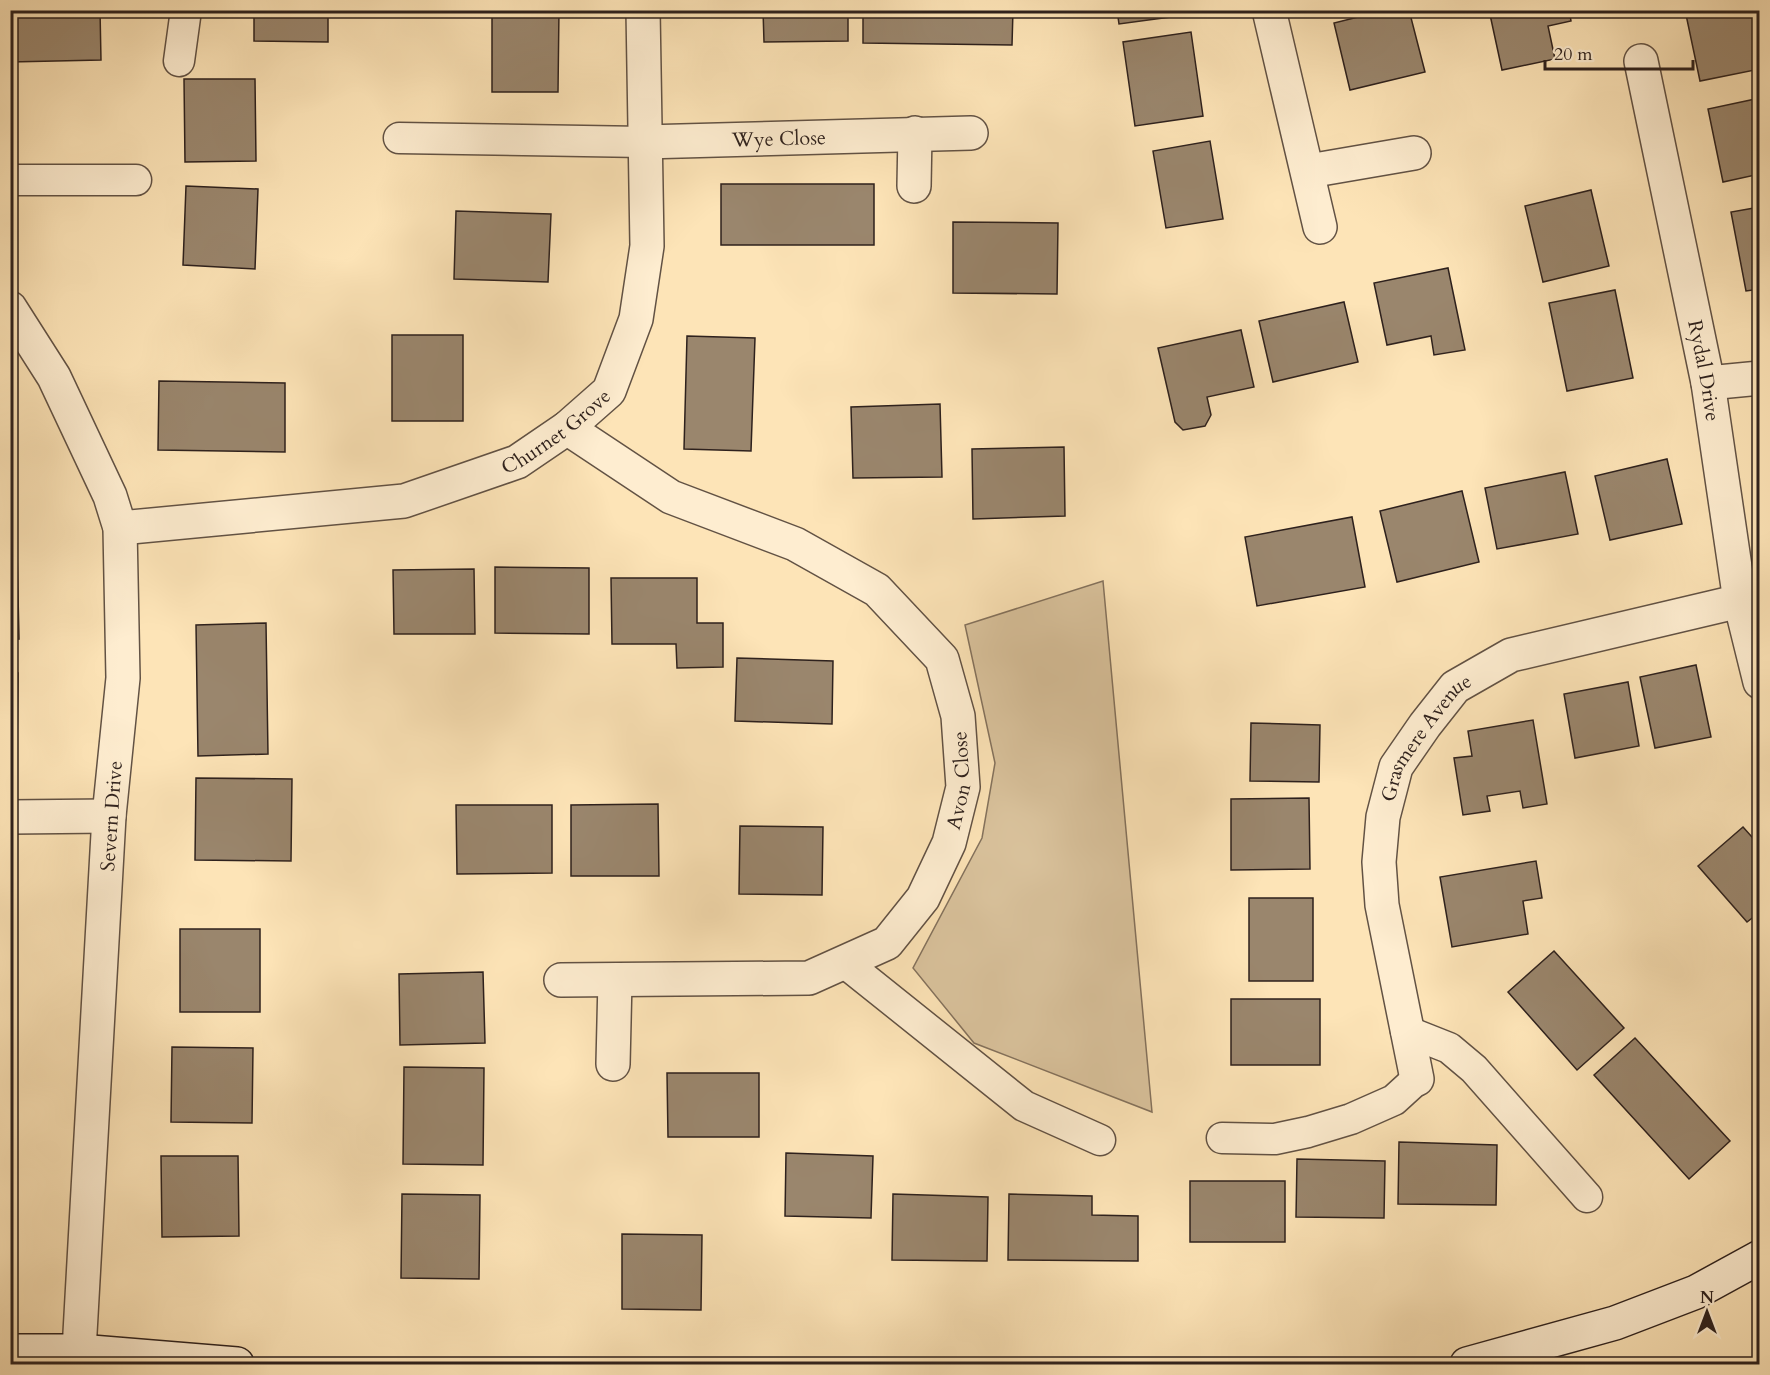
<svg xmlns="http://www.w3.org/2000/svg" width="1770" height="1375" viewBox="0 0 1770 1375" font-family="Cardo,serif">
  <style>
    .green { fill: #dac39d; stroke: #84725d; stroke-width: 1.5 }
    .building { fill: #9a866d; stroke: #2e211d; stroke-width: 1.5 }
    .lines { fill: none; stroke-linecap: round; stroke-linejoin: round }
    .lane-casing { stroke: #625244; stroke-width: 33 }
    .street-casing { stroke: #625244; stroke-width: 36 }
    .secondary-casing { stroke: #2e211d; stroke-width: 36 }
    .lane { stroke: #feedd0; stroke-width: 30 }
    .street { stroke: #feedd0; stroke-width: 33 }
    .secondary { stroke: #feedd0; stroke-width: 33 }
    .labels { text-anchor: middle; stroke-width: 5; stroke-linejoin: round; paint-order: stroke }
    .street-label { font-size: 20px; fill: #2e211d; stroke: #feedd0 }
  </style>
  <rect width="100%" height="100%" fill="#fde4b7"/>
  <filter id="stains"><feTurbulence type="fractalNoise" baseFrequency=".00333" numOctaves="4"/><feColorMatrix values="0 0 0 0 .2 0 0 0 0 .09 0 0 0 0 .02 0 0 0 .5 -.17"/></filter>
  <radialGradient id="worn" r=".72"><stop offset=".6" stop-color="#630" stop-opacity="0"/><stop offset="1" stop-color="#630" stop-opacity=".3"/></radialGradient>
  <!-- green -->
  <polygon class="green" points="1103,581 1152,1112 974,1043 913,968 982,838 995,763 965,625"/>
  <!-- building -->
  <g class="building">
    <polygon points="10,10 100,10 101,60 10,62"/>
    <polygon points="254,10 328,10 328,42 254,41"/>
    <polygon points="492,10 559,10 558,92 492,92"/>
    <polygon points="763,10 848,10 848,41 764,42"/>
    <polygon points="863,10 1013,10 1012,45 863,43"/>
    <polygon points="1117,10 1184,10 1185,15 1119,24"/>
    <polygon points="1386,10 1409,10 1425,72 1350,90 1334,23"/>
    <polygon points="1489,10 1569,10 1571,21 1548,26 1555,59 1502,70"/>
    <polygon points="1685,10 1755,10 1760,34 1760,69 1700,81"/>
    <polygon points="1191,32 1203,116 1135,126 1123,42"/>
    <polygon points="184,79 255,79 256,161 185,162"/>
    <polygon points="1760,98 1760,174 1723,182 1708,109"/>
    <polygon points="1210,141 1223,219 1166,228 1153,151"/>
    <rect x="721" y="184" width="153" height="61"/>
    <polygon points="186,186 258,189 255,269 183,265"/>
    <polygon points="1591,190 1609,266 1543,282 1525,206"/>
    <polygon points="1760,207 1760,289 1746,291 1731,212"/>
    <polygon points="456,211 551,214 548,282 454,279"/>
    <polygon points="953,222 1058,223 1057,294 953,293"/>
    <polygon points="1448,268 1465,350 1434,355 1431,336 1387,345 1374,283"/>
    <polygon points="1615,290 1633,378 1567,391 1549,303"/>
    <polygon points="1344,302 1358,362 1273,382 1259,321"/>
    <polygon points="1241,330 1254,387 1207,397 1211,415 1205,426 1183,430 1175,422 1158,348"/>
    <rect x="392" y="335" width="71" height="86"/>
    <polygon points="687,336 755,338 751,451 684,449"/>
    <polygon points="159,381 285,383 285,452 158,450"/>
    <polygon points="940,404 942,477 853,478 851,407"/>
    <polygon points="1064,447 1065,516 973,519 972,449"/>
    <polygon points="1667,459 1682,524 1610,540 1595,476"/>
    <polygon points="1565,472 1578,534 1497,549 1485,488"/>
    <polygon points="1462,491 1479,562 1397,582 1380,511"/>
    <polygon points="1352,517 1365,587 1257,606 1245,537"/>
    <polygon points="10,551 17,551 19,639 10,640"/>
    <polygon points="495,567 589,568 589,634 495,633"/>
    <polygon points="474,569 475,634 394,634 393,570"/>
    <polygon points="611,578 697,578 697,623 723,623 723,667 677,668 676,644 612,644"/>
    <polygon points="266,623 268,754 198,756 196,625"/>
    <polygon points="737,658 833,661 832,724 735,721"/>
    <polygon points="1696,665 1711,737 1655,748 1640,677"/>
    <polygon points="10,673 18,673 17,750 10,750"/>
    <polygon points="1628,682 1639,746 1575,758 1564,694"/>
    <polygon points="1533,720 1547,804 1523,808 1520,791 1487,796 1490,811 1463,815 1454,758 1472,756 1468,731"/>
    <polygon points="1251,723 1320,725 1319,782 1250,781"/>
    <polygon points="196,778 292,779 291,861 195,860"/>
    <polygon points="1309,798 1310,869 1231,870 1231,799"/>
    <polygon points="658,804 659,876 571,876 571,805"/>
    <polygon points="456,805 552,805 552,873 457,874"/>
    <polygon points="740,826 823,827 822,895 739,894"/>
    <polygon points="1743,827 1760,846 1760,912 1747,922 1698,866"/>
    <polygon points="1536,861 1542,898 1523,901 1528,934 1452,947 1440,877"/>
    <rect x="1249" y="898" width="64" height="83"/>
    <rect x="180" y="929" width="80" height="83"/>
    <polygon points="1554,951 1624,1028 1577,1070 1508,992"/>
    <polygon points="483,972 485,1043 400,1045 399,974"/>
    <rect x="1231" y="999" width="89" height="66"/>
    <polygon points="1635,1038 1730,1141 1689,1179 1594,1075"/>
    <polygon points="172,1047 253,1048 252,1123 171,1122"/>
    <polygon points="404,1067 484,1068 483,1165 403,1164"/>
    <polygon points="667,1073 759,1073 759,1137 668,1137"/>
    <polygon points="1399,1142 1497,1145 1496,1205 1398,1204"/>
    <polygon points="786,1153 873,1156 871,1218 785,1216"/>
    <polygon points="161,1156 238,1156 239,1236 162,1237"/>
    <polygon points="1297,1159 1385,1161 1384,1218 1296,1217"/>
    <rect x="1190" y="1181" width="95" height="61"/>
    <polygon points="402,1194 480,1195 479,1279 401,1278"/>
    <polygon points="893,1194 988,1197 987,1261 892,1260"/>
    <polygon points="1009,1194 1092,1196 1092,1215 1138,1216 1138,1261 1008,1260"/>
    <polygon points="622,1234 702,1235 701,1310 622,1309"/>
  </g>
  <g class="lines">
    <!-- lane casing -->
    <g class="lane-casing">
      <g id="lane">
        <polyline points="179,61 186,10"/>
        <polyline points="399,138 644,142"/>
        <polyline points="10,180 136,180"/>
        <polyline points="844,962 1024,1106 1100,1140"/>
        <polyline points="1406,1031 1449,1048 1474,1069 1587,1197"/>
        <polyline points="1222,1138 1275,1139 1308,1132 1351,1119 1394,1100 1417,1079"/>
      </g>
    </g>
    <!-- street casing -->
    <g class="street-casing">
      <g id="street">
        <polyline points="1269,10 1320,227"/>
        <path id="s1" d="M1641 61 1708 383 1740 601 1760 682"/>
        <path id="s2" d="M644 142 971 133"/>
        <polyline points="1309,171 1414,153"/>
        <polyline points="914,186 915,133"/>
        <polyline points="10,308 54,377 110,496 120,528 123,678 109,816 79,1351"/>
        <polyline points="1708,383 1760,378"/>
        <path id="s3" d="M120 528 404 501 517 462 567 428 609 391 636 319 647 246 643 10"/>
        <polyline points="10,817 109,816"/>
        <path id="s4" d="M561 980 809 978 887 943 923 898 949 843 963 787 958 716 942 659 877 590 795 544 671 497 567 428"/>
        <polyline points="613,1064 615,980"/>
        <path id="s5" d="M1417 1079 1382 905 1379 862 1383 817 1396 767 1425 725 1455 687 1511 655 1740 601"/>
      </g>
    </g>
    <!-- secondary casing -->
    <g class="secondary-casing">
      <g id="secondary">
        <polyline points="10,1351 79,1351 237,1364"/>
        <polyline points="1467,1364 1615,1323 1696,1292 1760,1257"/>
      </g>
    </g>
    <!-- lane -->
    <use href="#lane" class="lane"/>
    <!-- street -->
    <use href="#street" class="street"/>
    <!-- secondary -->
    <use href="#secondary" class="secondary"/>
  </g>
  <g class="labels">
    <!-- street labels -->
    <g class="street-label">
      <text dy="7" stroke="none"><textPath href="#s2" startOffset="135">Wye Close</textPath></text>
      <text dy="7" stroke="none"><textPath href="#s1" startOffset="316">Rydal Drive</textPath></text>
      <text dy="7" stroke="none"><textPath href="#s3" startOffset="454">Churnet Grove</textPath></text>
      <text dy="7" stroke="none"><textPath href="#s5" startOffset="358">Grasmere Avenue</textPath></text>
      <text dy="7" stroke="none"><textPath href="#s4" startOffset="516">Avon Close</textPath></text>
      <text transform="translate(111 816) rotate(-86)" y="7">Severn Drive</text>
    </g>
  </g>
  <!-- margin -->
  <rect width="1770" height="1375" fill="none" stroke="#fde4b7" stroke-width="36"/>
  <rect x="12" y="12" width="1746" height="1351" fill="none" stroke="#2e211d" stroke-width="3"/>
  <rect x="18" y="18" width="1734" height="1339" fill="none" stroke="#2e211d" stroke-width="1.5"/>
  <!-- north arrow -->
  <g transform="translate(1707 1312)" stroke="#feedd0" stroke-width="4.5" paint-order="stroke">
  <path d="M0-4.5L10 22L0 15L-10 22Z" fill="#2e211d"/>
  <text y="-9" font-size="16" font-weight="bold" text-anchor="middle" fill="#2e211d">N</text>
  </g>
  <!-- scale -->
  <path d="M1545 60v9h148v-9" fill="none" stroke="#2e211d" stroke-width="3"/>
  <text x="1554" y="60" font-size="18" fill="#2e211d" stroke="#feedd0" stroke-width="4.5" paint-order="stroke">20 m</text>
  <rect width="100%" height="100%" filter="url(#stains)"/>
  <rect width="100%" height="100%" fill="url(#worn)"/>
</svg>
